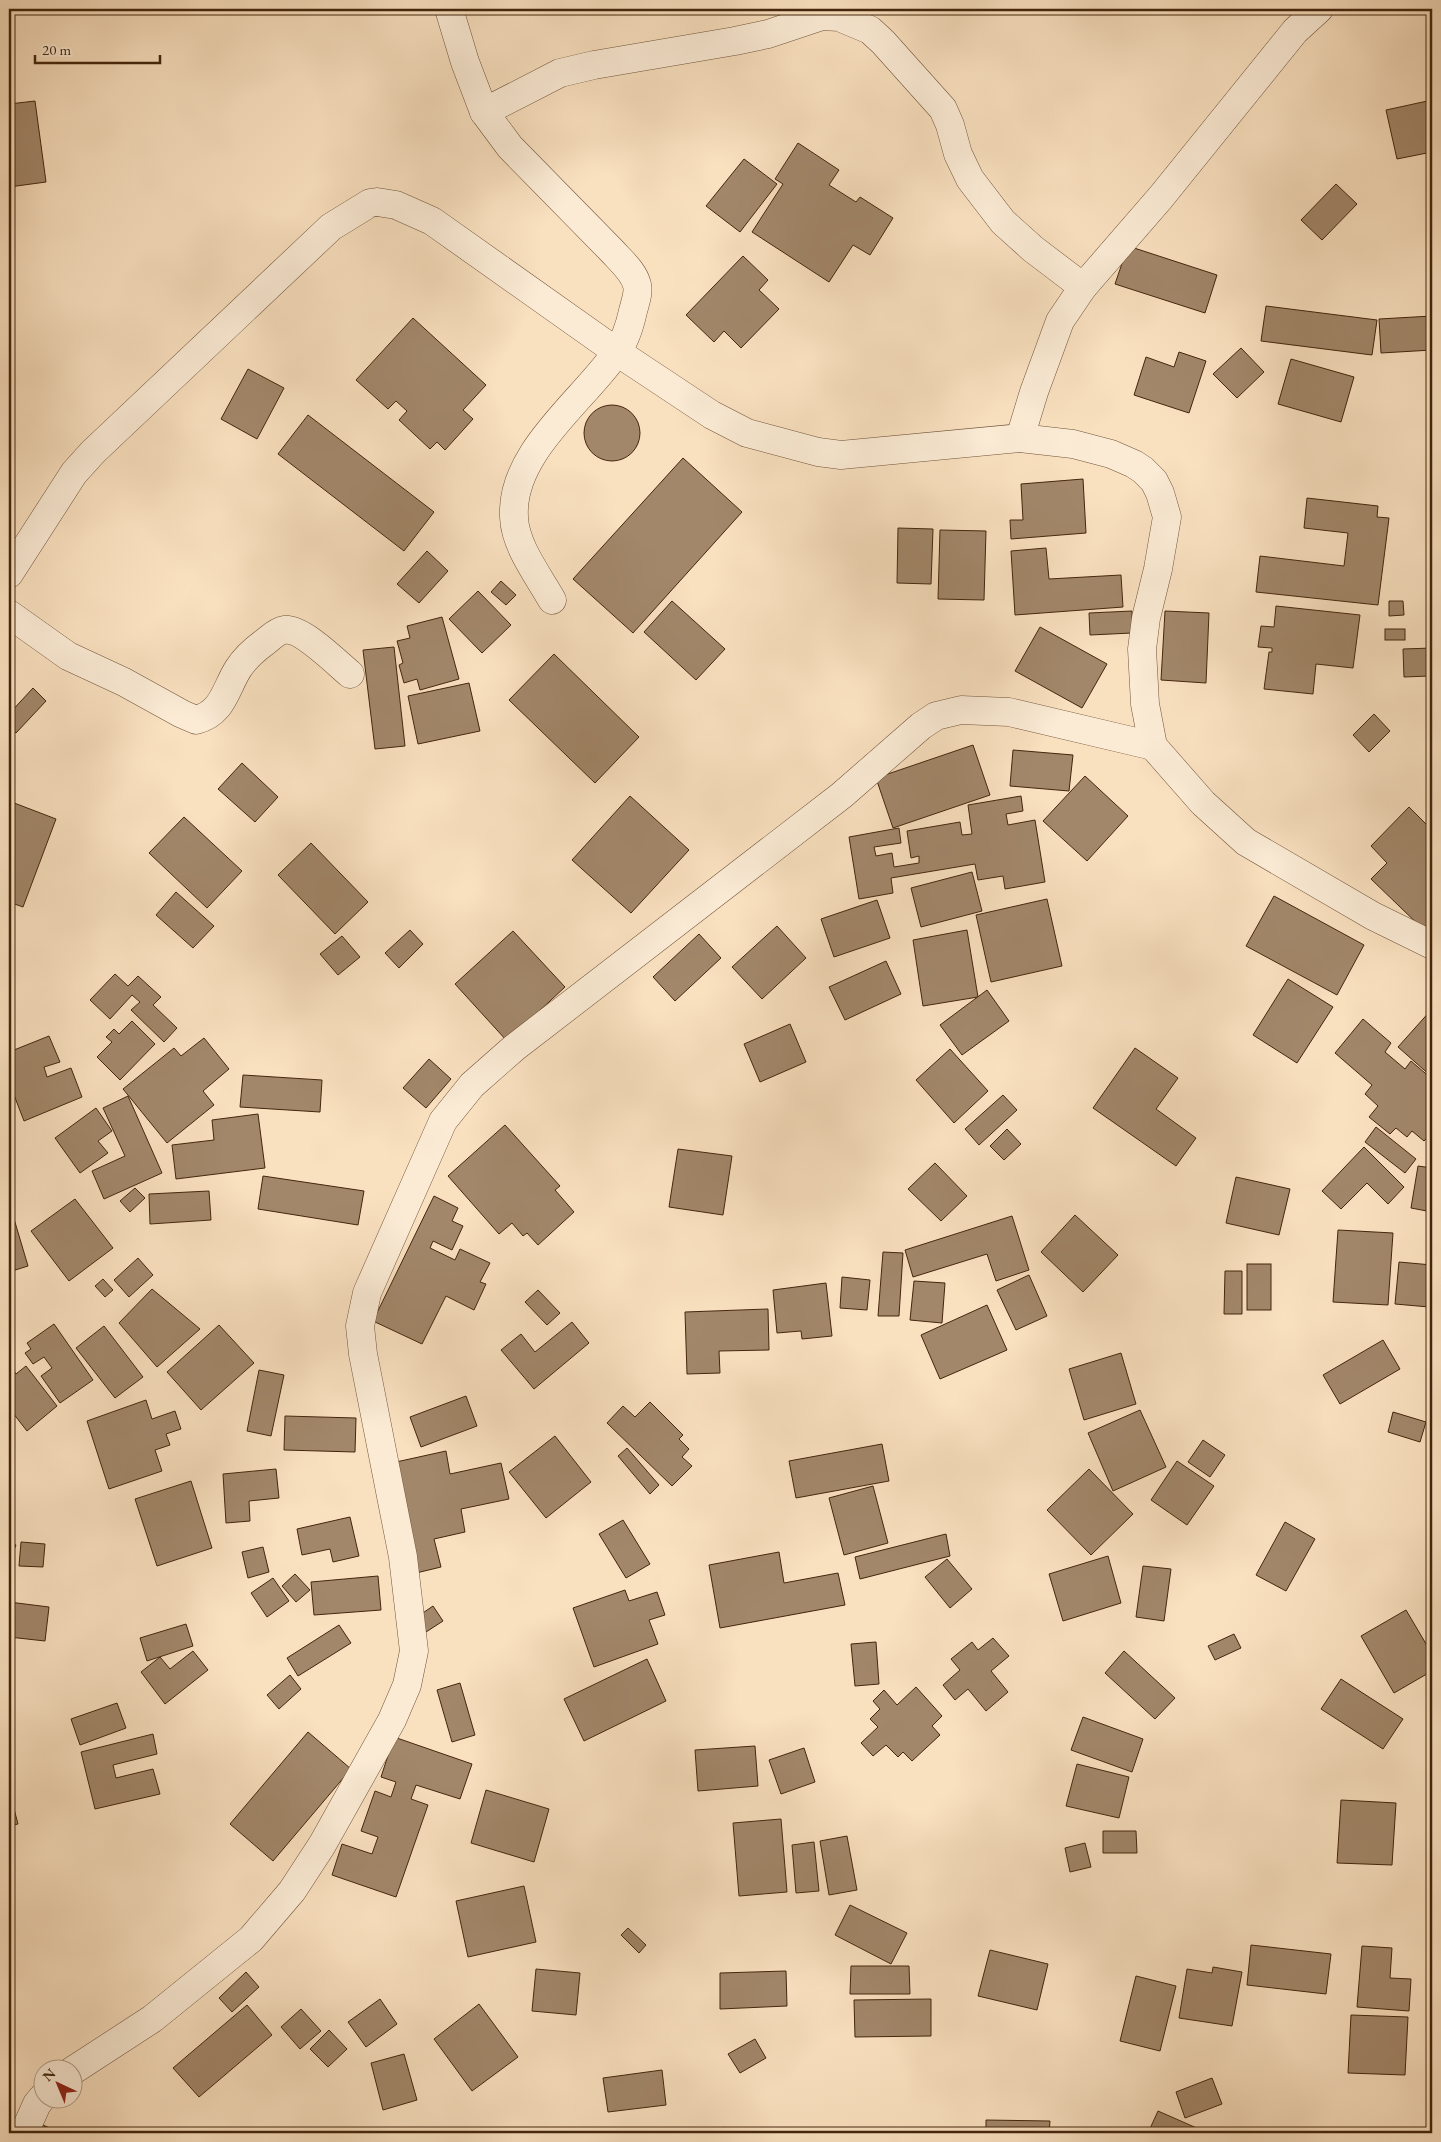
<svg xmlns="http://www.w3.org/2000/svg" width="1441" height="2142" viewBox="0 0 1441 2142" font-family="'EB Garamond',serif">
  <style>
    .building { fill: #a2876a; stroke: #44260d }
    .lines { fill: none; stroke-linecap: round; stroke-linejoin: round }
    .minor-casing { stroke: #71543a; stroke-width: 29 }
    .minor { stroke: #fbebd5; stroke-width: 28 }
  </style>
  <rect width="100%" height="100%" fill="#f9e0bf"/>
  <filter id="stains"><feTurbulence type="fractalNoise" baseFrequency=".004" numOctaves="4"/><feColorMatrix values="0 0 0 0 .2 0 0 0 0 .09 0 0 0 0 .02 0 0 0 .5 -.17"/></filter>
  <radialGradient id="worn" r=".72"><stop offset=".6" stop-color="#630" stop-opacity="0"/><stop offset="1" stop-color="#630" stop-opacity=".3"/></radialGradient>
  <!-- building -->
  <g class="building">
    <polygon points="1432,100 1432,152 1397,159 1386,110"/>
    <polygon points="35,101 46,182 9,187 9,104"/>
    <polygon points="798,143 839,170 829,185 856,202 860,197 893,218 870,255 853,245 829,282 752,232 783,184 775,179"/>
    <polygon points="744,159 777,184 740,232 706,206"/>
    <polygon points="1336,184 1357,204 1322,240 1301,220"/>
    <polygon points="1128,246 1217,275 1205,313 1115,284"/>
    <polygon points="743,256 768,280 759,290 779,309 741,348 724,331 714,342 686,315"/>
    <polygon points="1266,306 1377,320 1372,355 1261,341"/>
    <polygon points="1432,316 1432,350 1381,353 1379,319"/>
    <polygon points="413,318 486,385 463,410 473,419 445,450 437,442 430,449 399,420 407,411 396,401 388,409 356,380"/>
    <polygon points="1241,348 1264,372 1237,398 1213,374"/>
    <polygon points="1179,352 1206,361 1189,413 1134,395 1146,357 1174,367"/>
    <polygon points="1291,359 1354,377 1341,422 1278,404"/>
    <polygon points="248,369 284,388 257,439 221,419"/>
    <circle cx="612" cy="433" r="28"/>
    <polygon points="308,415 434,512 404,551 278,454"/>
    <polygon points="683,458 742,512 633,633 573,579"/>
    <polygon points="1083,479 1086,533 1011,539 1010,520 1023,520 1021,484"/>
    <polygon points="1307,498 1378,506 1377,517 1389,518 1378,605 1256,592 1260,556 1344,566 1348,533 1304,528"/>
    <polygon points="898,528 933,529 931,584 897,583"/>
    <polygon points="940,530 986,531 984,600 938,599"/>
    <polygon points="1046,548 1049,579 1121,575 1123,607 1015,615 1011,551"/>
    <polygon points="427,551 448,571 419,603 397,584"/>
    <polygon points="501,581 516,595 506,605 491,592"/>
    <polygon points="478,591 511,625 482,653 449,619"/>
    <polygon points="672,601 725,649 696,680 644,632"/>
    <polygon points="1389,601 1403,601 1404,615 1389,616"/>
    <polygon points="1276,606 1360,615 1353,668 1316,664 1313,694 1264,689 1269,652 1272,652 1272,648 1258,647 1261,626 1274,627"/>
    <polygon points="1132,611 1132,633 1090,635 1089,613"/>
    <polygon points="1165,611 1209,613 1206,683 1161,680"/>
    <polygon points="442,617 459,679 420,690 417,679 404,683 399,665 403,663 397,641 410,638 407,626"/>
    <polygon points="1040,627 1107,664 1082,708 1015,671"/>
    <rect x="1385" y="629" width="20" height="11"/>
    <polygon points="394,647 405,746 375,749 363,650"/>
    <polygon points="1432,648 1432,703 1430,703 1429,676 1404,677 1403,649"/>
    <polygon points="554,654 639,737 595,783 509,700"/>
    <polygon points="469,683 480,731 418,744 408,696"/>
    <polygon points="33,688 46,701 16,733 9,727 9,714"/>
    <polygon points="1374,714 1390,731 1369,752 1353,735"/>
    <polygon points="973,745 990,795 893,828 876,778"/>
    <polygon points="1013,750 1073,755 1069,791 1010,786"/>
    <polygon points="242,763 278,797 255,822 218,789"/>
    <polygon points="1085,776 1128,816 1087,861 1043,821"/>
    <polygon points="630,796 689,850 631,913 572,860"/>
    <polygon points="1021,796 1023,811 1006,814 1008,825 1035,820 1045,882 1005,889 1003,876 978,880 975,864 891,878 893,893 859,899 849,837 899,828 901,843 874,847 876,856 892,853 894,867 919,863 919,856 911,858 907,831 960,822 962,835 972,834 968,805"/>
    <polygon points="9,801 56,819 23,907 9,902"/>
    <polygon points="1409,807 1432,830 1432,923 1425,931 1371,879 1387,863 1371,846"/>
    <polygon points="184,817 242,871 207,908 149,853"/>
    <polygon points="311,843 368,902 335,934 278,875"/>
    <polygon points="972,872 982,911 921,927 911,888"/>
    <polygon points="176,892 214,926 193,948 156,915"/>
    <polygon points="1274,896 1364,945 1337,995 1246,946"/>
    <polygon points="1047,899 1062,966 991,982 976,915"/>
    <polygon points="877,900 890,938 834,957 821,919"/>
    <polygon points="777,926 806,958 762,999 732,967"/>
    <polygon points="410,930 423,944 399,968 385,953"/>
    <polygon points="967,930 978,997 923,1006 913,940"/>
    <polygon points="513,931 565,987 507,1041 455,984"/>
    <polygon points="699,934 721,958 675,1001 653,977"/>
    <polygon points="342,936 360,957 338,975 320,954"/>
    <polygon points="886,961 901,994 845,1020 829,987"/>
    <polygon points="115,974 128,986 138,976 161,997 153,1005 177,1028 164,1042 131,1010 140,1002 132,995 110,1019 90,1000"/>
    <polygon points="1288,979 1333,1007 1297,1063 1253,1035"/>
    <polygon points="987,990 1009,1021 962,1055 940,1025"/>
    <polygon points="1432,1009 1432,1077 1398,1047"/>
    <polygon points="1363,1019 1391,1043 1385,1052 1405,1069 1411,1061 1432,1079 1432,1132 1424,1141 1412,1131 1407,1137 1396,1128 1390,1134 1369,1117 1378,1106 1365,1094 1372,1085 1335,1053"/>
    <polygon points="132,1021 155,1044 120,1080 97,1057 112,1042 106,1037 114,1029 119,1034"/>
    <polygon points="790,1024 806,1062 760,1082 744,1044"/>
    <polygon points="49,1036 60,1062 44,1067 47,1077 71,1068 82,1097 24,1121 9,1082 9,1052"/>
    <polygon points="204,1038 229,1069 203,1091 214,1105 167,1143 123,1089 174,1048 181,1056"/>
    <polygon points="1135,1048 1178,1078 1156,1109 1196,1138 1176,1166 1093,1108"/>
    <polygon points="950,1049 988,1091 954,1123 916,1080"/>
    <polygon points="429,1059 451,1079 426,1108 403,1088"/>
    <polygon points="243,1075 322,1080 320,1112 240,1107"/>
    <polygon points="1003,1095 1017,1110 979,1145 965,1129"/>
    <polygon points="128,1096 162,1173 104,1199 92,1171 125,1156 103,1108"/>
    <polygon points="96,1108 112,1131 98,1141 108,1153 80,1173 55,1138"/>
    <polygon points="258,1114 265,1168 176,1179 172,1145 214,1140 212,1120"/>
    <polygon points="505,1125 560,1186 555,1190 574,1212 538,1245 527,1233 523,1236 512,1223 499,1234 448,1176"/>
    <polygon points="1376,1127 1416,1159 1405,1173 1365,1142"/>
    <polygon points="1007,1129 1021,1144 1004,1160 990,1146"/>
    <polygon points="1364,1147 1404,1187 1388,1204 1367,1183 1341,1209 1322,1191"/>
    <polygon points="678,1149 732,1156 723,1215 669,1207"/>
    <polygon points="935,1163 967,1196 941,1221 908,1189"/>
    <polygon points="1418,1166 1432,1168 1432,1212 1411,1208"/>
    <polygon points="263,1176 364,1191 358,1225 258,1209"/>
    <polygon points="1236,1177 1290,1189 1279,1235 1226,1223"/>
    <polygon points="135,1188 145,1198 130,1212 120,1201"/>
    <polygon points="209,1191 211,1220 150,1224 149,1194"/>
    <polygon points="434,1196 458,1208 452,1221 463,1226 452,1250 433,1241 430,1248 455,1260 460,1249 490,1263 480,1282 486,1284 474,1310 446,1296 422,1344 373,1321"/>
    <polygon points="75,1199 113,1248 69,1281 31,1231"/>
    <polygon points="9,1202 28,1266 9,1272"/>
    <polygon points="1075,1215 1118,1255 1083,1292 1041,1252"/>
    <polygon points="1012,1216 1029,1270 996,1281 987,1254 913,1277 905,1250"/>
    <polygon points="1338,1230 1393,1233 1388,1305 1333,1302"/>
    <polygon points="883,1252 903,1253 899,1316 878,1316"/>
    <polygon points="138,1258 153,1275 129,1297 114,1280"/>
    <polygon points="1399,1262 1432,1265 1429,1307 1395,1304"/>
    <rect x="1247" y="1264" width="24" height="46"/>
    <polygon points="1225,1271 1242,1271 1242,1314 1224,1314"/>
    <polygon points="1029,1275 1047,1316 1016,1330 997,1290"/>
    <polygon points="842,1277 870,1280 867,1310 840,1308"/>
    <polygon points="103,1279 113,1290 105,1297 95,1286"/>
    <polygon points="914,1281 945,1283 942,1323 910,1320"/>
    <polygon points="826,1283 832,1336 802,1339 801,1331 777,1333 773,1290"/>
    <polygon points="152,1289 200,1329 157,1367 119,1323"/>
    <polygon points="538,1290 560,1313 547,1325 525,1302"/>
    <polygon points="987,1305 1007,1350 940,1379 921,1335"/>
    <polygon points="768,1309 769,1350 719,1351 720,1373 687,1374 685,1312"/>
    <polygon points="572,1322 589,1343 534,1389 501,1350 521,1334 535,1352"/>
    <polygon points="54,1324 93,1380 60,1403 41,1376 52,1368 44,1357 33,1364 25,1353 31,1349 27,1343"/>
    <polygon points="219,1325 254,1363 201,1410 167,1372"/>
    <polygon points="104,1326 143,1377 115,1398 76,1348"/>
    <polygon points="1383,1340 1400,1369 1340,1404 1323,1375"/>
    <polygon points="1121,1353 1136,1404 1084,1420 1069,1369"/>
    <polygon points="9,1364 16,1374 26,1366 57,1406 27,1431 9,1408"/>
    <polygon points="259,1370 284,1375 271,1436 247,1431"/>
    <polygon points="466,1396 477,1426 421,1447 410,1417"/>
    <polygon points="146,1400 152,1419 175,1411 181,1429 166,1434 170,1445 155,1450 162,1471 109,1489 87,1421"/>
    <polygon points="650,1402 683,1435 679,1439 689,1449 682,1457 692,1466 672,1486 607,1423 623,1406 635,1417"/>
    <polygon points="1140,1410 1166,1467 1113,1491 1088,1433"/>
    <polygon points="1393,1412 1426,1422 1420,1442 1388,1432"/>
    <polygon points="285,1416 356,1418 355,1452 284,1450"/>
    <polygon points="555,1436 591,1482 546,1518 509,1472"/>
    <polygon points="1203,1440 1225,1455 1210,1477 1188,1462"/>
    <polygon points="882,1444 889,1481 796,1498 789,1461"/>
    <polygon points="627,1448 659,1485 650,1494 618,1456"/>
    <polygon points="446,1451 450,1474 501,1463 509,1499 461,1509 465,1532 434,1539 441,1567 412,1574 387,1464"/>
    <polygon points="1177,1461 1214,1486 1187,1525 1151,1500"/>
    <polygon points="276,1469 279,1498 249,1501 250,1521 226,1523 223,1474"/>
    <polygon points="1089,1469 1133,1514 1091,1555 1047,1510"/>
    <polygon points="191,1481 212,1548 157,1566 135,1499"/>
    <polygon points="873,1486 888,1543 844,1555 829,1498"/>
    <polygon points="350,1517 359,1556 333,1562 330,1549 302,1555 297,1529"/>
    <polygon points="623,1520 650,1564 626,1578 599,1534"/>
    <polygon points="1285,1522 1315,1539 1286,1591 1256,1575"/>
    <polygon points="946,1534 950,1556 860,1579 855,1557"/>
    <polygon points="9,1542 16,1545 9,1562"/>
    <polygon points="21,1542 45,1544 43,1567 19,1566"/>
    <polygon points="263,1547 269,1572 248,1578 242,1552"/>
    <polygon points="779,1552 784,1583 838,1573 845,1605 720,1628 709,1565"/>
    <polygon points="1108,1556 1121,1603 1063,1621 1049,1574"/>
    <polygon points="947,1559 972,1589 950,1608 925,1577"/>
    <polygon points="1143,1566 1171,1569 1164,1621 1136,1617"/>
    <polygon points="295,1574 310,1590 296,1602 282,1586"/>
    <polygon points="378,1576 381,1610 314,1615 311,1582"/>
    <polygon points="273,1578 289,1601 267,1617 251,1593"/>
    <polygon points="625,1590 629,1601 657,1592 665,1615 649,1620 658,1644 594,1667 573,1608"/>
    <polygon points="9,1602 49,1607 45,1641 9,1637"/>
    <polygon points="433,1606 443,1621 426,1632 417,1617"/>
    <polygon points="1406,1610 1432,1654 1432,1671 1394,1693 1361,1636"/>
    <polygon points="186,1624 193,1646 147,1661 140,1638"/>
    <polygon points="339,1625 351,1643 298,1676 287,1658"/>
    <polygon points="1234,1634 1241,1648 1215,1660 1208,1646"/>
    <polygon points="993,1638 1009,1656 991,1671 1008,1692 986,1711 968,1689 955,1700 943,1685 960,1670 951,1659 972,1642 978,1650"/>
    <polygon points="876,1642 879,1684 855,1686 851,1644"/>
    <polygon points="193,1651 208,1670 165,1704 141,1672 160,1657 170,1669"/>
    <polygon points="1124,1651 1175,1698 1155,1719 1105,1673"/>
    <polygon points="647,1659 666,1701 584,1741 564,1699"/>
    <polygon points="290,1675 301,1689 279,1709 267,1695"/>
    <polygon points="1341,1679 1403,1719 1383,1749 1321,1709"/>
    <polygon points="460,1683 475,1735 452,1742 437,1690"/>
    <polygon points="916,1687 942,1716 932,1726 940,1735 912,1761 903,1752 898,1757 886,1745 873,1756 861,1743 878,1727 870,1719 880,1709 873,1701 884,1690 897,1705"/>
    <polygon points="117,1703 126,1728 80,1745 71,1719"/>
    <polygon points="1083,1717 1143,1739 1132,1772 1071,1750"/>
    <polygon points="308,1732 351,1769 273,1861 230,1824"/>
    <polygon points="153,1734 157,1754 113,1765 116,1778 153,1769 160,1794 95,1809 81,1752"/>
    <polygon points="394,1737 472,1764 460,1799 416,1785 411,1799 428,1805 396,1897 332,1875 342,1844 372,1854 378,1837 361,1831 375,1791 391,1797 396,1782 381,1777"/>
    <polygon points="755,1746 758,1786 698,1791 695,1750"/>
    <polygon points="804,1748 815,1782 781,1794 769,1760"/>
    <polygon points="1077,1764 1129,1777 1119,1818 1066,1806"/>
    <polygon points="9,1790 18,1824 9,1826"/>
    <polygon points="486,1790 549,1809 534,1862 471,1843"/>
    <polygon points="1341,1800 1396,1803 1392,1865 1337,1863"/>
    <polygon points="781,1819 787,1892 739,1896 733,1823"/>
    <polygon points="1103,1831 1136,1831 1137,1853 1103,1853"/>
    <polygon points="847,1836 857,1890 829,1895 820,1841"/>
    <polygon points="814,1842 819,1891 796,1893 792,1845"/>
    <polygon points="1085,1843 1091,1867 1070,1872 1065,1848"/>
    <polygon points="524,1886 536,1942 468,1957 456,1901"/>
    <polygon points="850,1905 907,1933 891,1964 835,1935"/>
    <polygon points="628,1928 646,1945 639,1953 621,1935"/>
    <polygon points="1251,1945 1331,1954 1326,1994 1247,1985"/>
    <polygon points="1362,1946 1392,1948 1390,1978 1411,1979 1409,2011 1357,2007"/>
    <polygon points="990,1950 1048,1964 1037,2010 978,1996"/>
    <polygon points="851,1966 909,1966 910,1994 850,1994"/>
    <polygon points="1213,1967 1242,1972 1232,2026 1179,2018 1187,1969 1212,1973"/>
    <polygon points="536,1969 580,1973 576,2015 532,2011"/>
    <polygon points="786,1971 787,2006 720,2009 720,1973"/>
    <polygon points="246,1972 259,1987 232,2012 219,1998"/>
    <polygon points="1136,1976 1176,1986 1160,2051 1120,2041"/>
    <polygon points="380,1999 397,2024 366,2047 348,2022"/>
    <polygon points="931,1999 931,2036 855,2037 854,2000"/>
    <polygon points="479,2004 518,2057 472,2091 434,2039"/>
    <polygon points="247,2005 272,2035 199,2097 173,2068"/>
    <polygon points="301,2009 321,2031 300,2049 281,2027"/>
    <polygon points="1351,2015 1408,2017 1405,2075 1348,2073"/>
    <polygon points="329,2030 347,2049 328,2067 310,2049"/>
    <polygon points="755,2039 766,2058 740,2073 728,2054"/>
    <polygon points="404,2054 417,2100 383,2110 371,2063"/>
    <polygon points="662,2070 666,2105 608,2112 603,2078"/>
    <polygon points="1212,2078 1222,2104 1185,2118 1176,2092"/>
    <polygon points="1158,2111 1208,2133 1148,2133"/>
    <polygon points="986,2120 1050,2121 1049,2133 986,2133"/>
    <polygon points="43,2125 61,2133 39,2133"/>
    <polygon points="725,2127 729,2133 714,2133"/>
  </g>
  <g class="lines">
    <!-- minor casing -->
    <g class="minor-casing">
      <g id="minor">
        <path d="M449 9 465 62 484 112 510 147 612 251C621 261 634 272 637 285 639 293 635 303 633 311 630 325 625 341 616 353 583 401 510 453 514 517 515 546 538 575 552 600"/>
        <polyline points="484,112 560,73 594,65 735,41 768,34 822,16 839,17 870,30 883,42 943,109 950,125 958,154 970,179 1003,222 1033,249 1083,287"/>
        <polyline points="1020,438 1034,392 1060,321 1083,287 1161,197 1295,31 1319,9"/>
        <polyline points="9,574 74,473 93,452 331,227 370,203 377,202 396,205 432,221 617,352 712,415 747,433 818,452 841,455 1020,438 1073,444 1111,454 1134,464 1143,470 1154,481 1160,493 1167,517 1158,569 1146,618 1142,649 1145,704 1153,746 1203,803 1246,842 1373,916 1432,945"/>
        <path d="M9 614 68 656 124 682 182 714 196 720C223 713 225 690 238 669 245 658 254 650 265 642 270 638 277 631 284 630 301 627 337 663 350 674"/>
        <polyline points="72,2071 152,2019 251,1939 292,1891 322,1845 392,1720 407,1685 414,1651 403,1557 363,1354 360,1326 367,1293 443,1121 472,1085 514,1048 842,795 921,726 936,716 961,710 1009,712 1153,746"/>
        <polyline points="24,2133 37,2104 42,2098"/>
      </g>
    </g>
    <!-- minor -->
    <use href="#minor" class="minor"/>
  </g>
  <!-- margin -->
  <rect width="1441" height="2142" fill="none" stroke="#f9e0bf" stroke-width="30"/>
  <rect x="10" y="10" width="1421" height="2122" fill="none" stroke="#44260d" stroke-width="2.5"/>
  <rect x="15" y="15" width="1411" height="2112" fill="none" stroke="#44260d"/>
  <!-- north arrow -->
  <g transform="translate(58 2084) rotate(316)"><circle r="24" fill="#fbebd5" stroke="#b29c85"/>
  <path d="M0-4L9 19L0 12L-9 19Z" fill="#8f2418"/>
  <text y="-8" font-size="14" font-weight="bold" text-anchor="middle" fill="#44260d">N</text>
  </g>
  <!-- scale -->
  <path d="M35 55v8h125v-8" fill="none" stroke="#44260d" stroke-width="2.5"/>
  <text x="42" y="55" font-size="15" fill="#44260d" stroke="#fbebd5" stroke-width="4" paint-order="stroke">20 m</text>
  <rect width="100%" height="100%" filter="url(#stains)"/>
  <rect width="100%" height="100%" fill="url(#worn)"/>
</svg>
